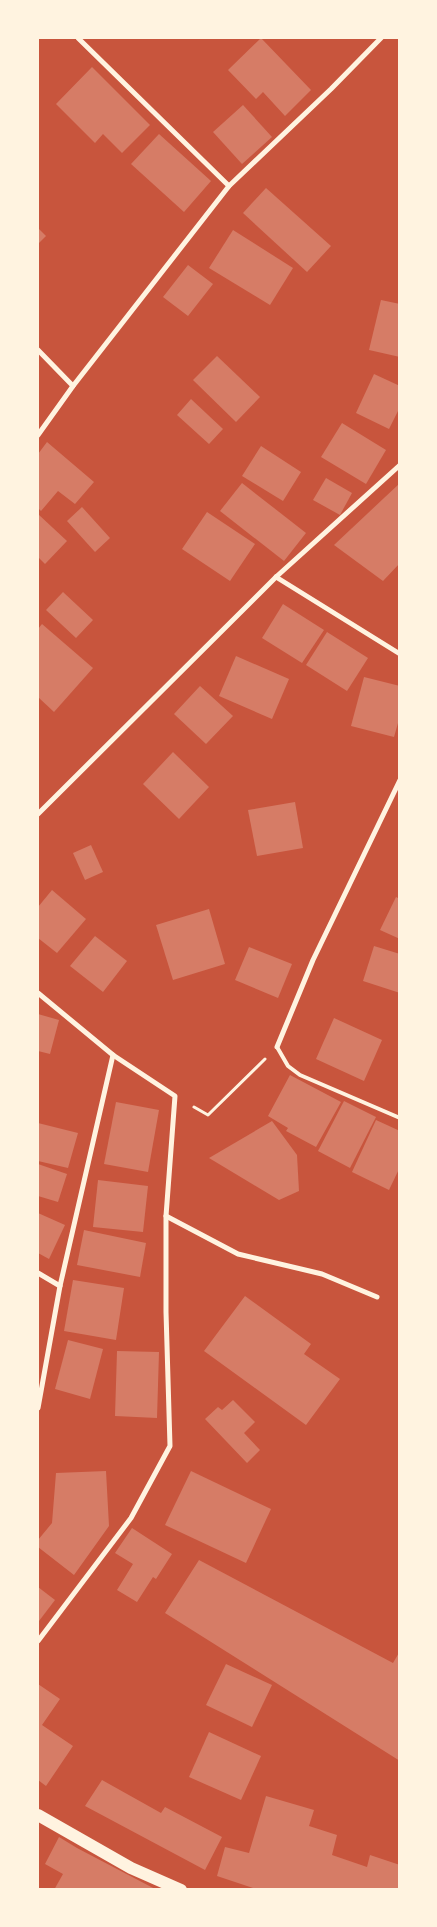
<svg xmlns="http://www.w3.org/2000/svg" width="437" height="1927" viewBox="0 0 437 1927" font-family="'IBM Plex Sans',sans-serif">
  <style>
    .building { fill: #d67c66 }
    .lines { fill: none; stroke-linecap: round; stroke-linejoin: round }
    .path { stroke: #fff3e0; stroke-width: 3 }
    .service { stroke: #fff3e0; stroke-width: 4 }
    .minor { stroke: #fff3e0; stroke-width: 5 }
    .primary { stroke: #fff3e0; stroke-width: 12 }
  </style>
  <rect width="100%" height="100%" fill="#c8553d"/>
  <!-- building -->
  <g class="building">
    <polygon points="261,38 311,90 285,116 263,92 256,99 228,70"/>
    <polygon points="92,67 150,125 122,153 103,134 95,143 56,104"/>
    <polygon points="243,105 272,137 242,164 213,132"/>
    <polygon points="159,134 211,181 184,212 131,164"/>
    <polygon points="266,188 331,246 307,272 243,213"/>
    <polygon points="38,228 46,236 38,244"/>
    <polygon points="233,230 293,268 270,305 209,268"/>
    <polygon points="188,265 213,284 188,316 163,297"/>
    <polygon points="381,300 400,304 400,357 369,350"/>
    <polygon points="217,356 260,397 236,422 193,380"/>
    <polygon points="374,374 400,386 400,407 389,429 356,413"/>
    <polygon points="191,399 223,429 209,444 177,415"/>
    <polygon points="342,423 386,450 366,484 321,457"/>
    <polygon points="47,442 94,482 75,504 58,491 41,511 38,508 38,454"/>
    <polygon points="261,446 301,472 283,501 242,476"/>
    <polygon points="326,478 352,493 340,515 313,500"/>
    <polygon points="242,483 306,533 284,561 220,511"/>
    <polygon points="400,483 400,563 383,581 334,545"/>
    <polygon points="82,507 110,538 95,552 67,521"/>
    <polygon points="207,512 255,544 230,581 182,549"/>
    <polygon points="38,514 67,541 45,564 38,557"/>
    <polygon points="63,592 93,620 76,638 46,610"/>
    <polygon points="283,604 324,630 302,663 262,638"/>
    <polygon points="42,624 93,668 54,712 38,697 38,629"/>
    <polygon points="327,632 368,658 347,691 306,665"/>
    <polygon points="236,656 289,679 272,719 219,696"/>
    <polygon points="364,677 400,686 400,716 394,737 351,726"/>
    <polygon points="200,686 233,716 206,744 174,714"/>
    <polygon points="173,752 209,787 179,819 143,784"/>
    <polygon points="295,802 303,848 257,856 248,810"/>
    <polygon points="91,845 103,872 85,880 73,853"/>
    <polygon points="52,890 86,919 57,953 38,938 38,907"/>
    <polygon points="396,897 400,899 400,939 380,930"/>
    <polygon points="209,909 225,964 173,980 156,925"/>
    <polygon points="95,936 127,961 103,992 70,966"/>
    <polygon points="374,946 400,954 400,993 363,981"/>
    <polygon points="249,947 292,964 278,998 235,980"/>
    <polygon points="38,1014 59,1020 50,1054 38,1051"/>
    <polygon points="334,1018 382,1040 364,1081 316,1059"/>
    <polygon points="290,1075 341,1102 316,1147 286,1131 288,1128 268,1116"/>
    <polygon points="344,1101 376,1117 350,1168 318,1151"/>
    <polygon points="116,1102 159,1110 148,1172 104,1164"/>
    <polygon points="376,1120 400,1131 400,1167 389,1190 352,1172"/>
    <polygon points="272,1121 297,1155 299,1191 279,1200 209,1158"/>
    <polygon points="38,1123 78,1133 68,1168 38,1161"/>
    <polygon points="38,1164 67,1174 58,1202 38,1196"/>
    <polygon points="98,1180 148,1186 143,1232 93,1227"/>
    <polygon points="38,1213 65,1225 49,1259 38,1253"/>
    <polygon points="84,1230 146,1243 140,1277 77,1265"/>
    <polygon points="73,1280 124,1288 116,1340 64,1331"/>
    <polygon points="245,1296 311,1344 304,1354 340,1379 306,1425 204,1351"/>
    <polygon points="68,1340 103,1349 90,1399 55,1389"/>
    <polygon points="117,1351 159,1352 157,1418 115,1416"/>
    <polygon points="233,1400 255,1422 244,1433 260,1450 247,1463 205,1419 218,1407 222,1410"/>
    <polygon points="106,1471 109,1526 74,1575 38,1547 38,1540 52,1523 56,1473"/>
    <polygon points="191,1471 271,1509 246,1563 165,1525"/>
    <polygon points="132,1528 172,1554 156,1579 153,1577 137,1602 117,1590 133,1564 115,1553"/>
    <polygon points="199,1560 393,1663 400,1651 400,1761 165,1613"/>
    <polygon points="38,1587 55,1600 39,1621 38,1620"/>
    <polygon points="226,1664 272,1685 252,1727 206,1705"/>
    <polygon points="38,1684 60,1699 42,1725 73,1746 46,1786 38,1780"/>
    <polygon points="209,1732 261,1756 241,1800 189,1777"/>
    <polygon points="102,1780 161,1813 165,1807 222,1837 205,1870 85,1806"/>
    <polygon points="266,1796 314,1810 309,1826 337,1835 332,1855 367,1867 370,1855 400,1865 400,1890 259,1890 217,1876 225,1847 249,1853"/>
    <polygon points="59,1837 77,1848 157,1890 54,1890 63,1874 45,1864"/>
  </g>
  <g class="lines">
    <!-- path -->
    <polyline class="path" points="194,1107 208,1115 265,1059"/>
    <!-- service -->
    <polyline class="service" points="277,1047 288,1066 300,1075 400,1118"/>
    <!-- minor -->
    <g class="minor">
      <polyline points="78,38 229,186"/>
      <polyline points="38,350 73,386"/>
      <polyline points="38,435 73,386 229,186 331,89 381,38"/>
      <polyline points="276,577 400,654"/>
      <polyline points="38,814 276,577 400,465"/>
      <polyline points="38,993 113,1055 175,1096 166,1216 166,1312 170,1446 131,1518 38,1641"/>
      <polyline points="277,1047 313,960 400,780"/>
      <polyline points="166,1216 238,1254 322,1274 377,1297"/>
      <polyline points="38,1273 60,1286"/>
      <polyline points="38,1408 60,1286 113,1055"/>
    </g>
    <!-- primary -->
    <polyline class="primary" points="38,1815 131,1868 181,1890"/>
  </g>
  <!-- border -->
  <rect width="437" height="1927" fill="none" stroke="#fff3e0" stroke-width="78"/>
</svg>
